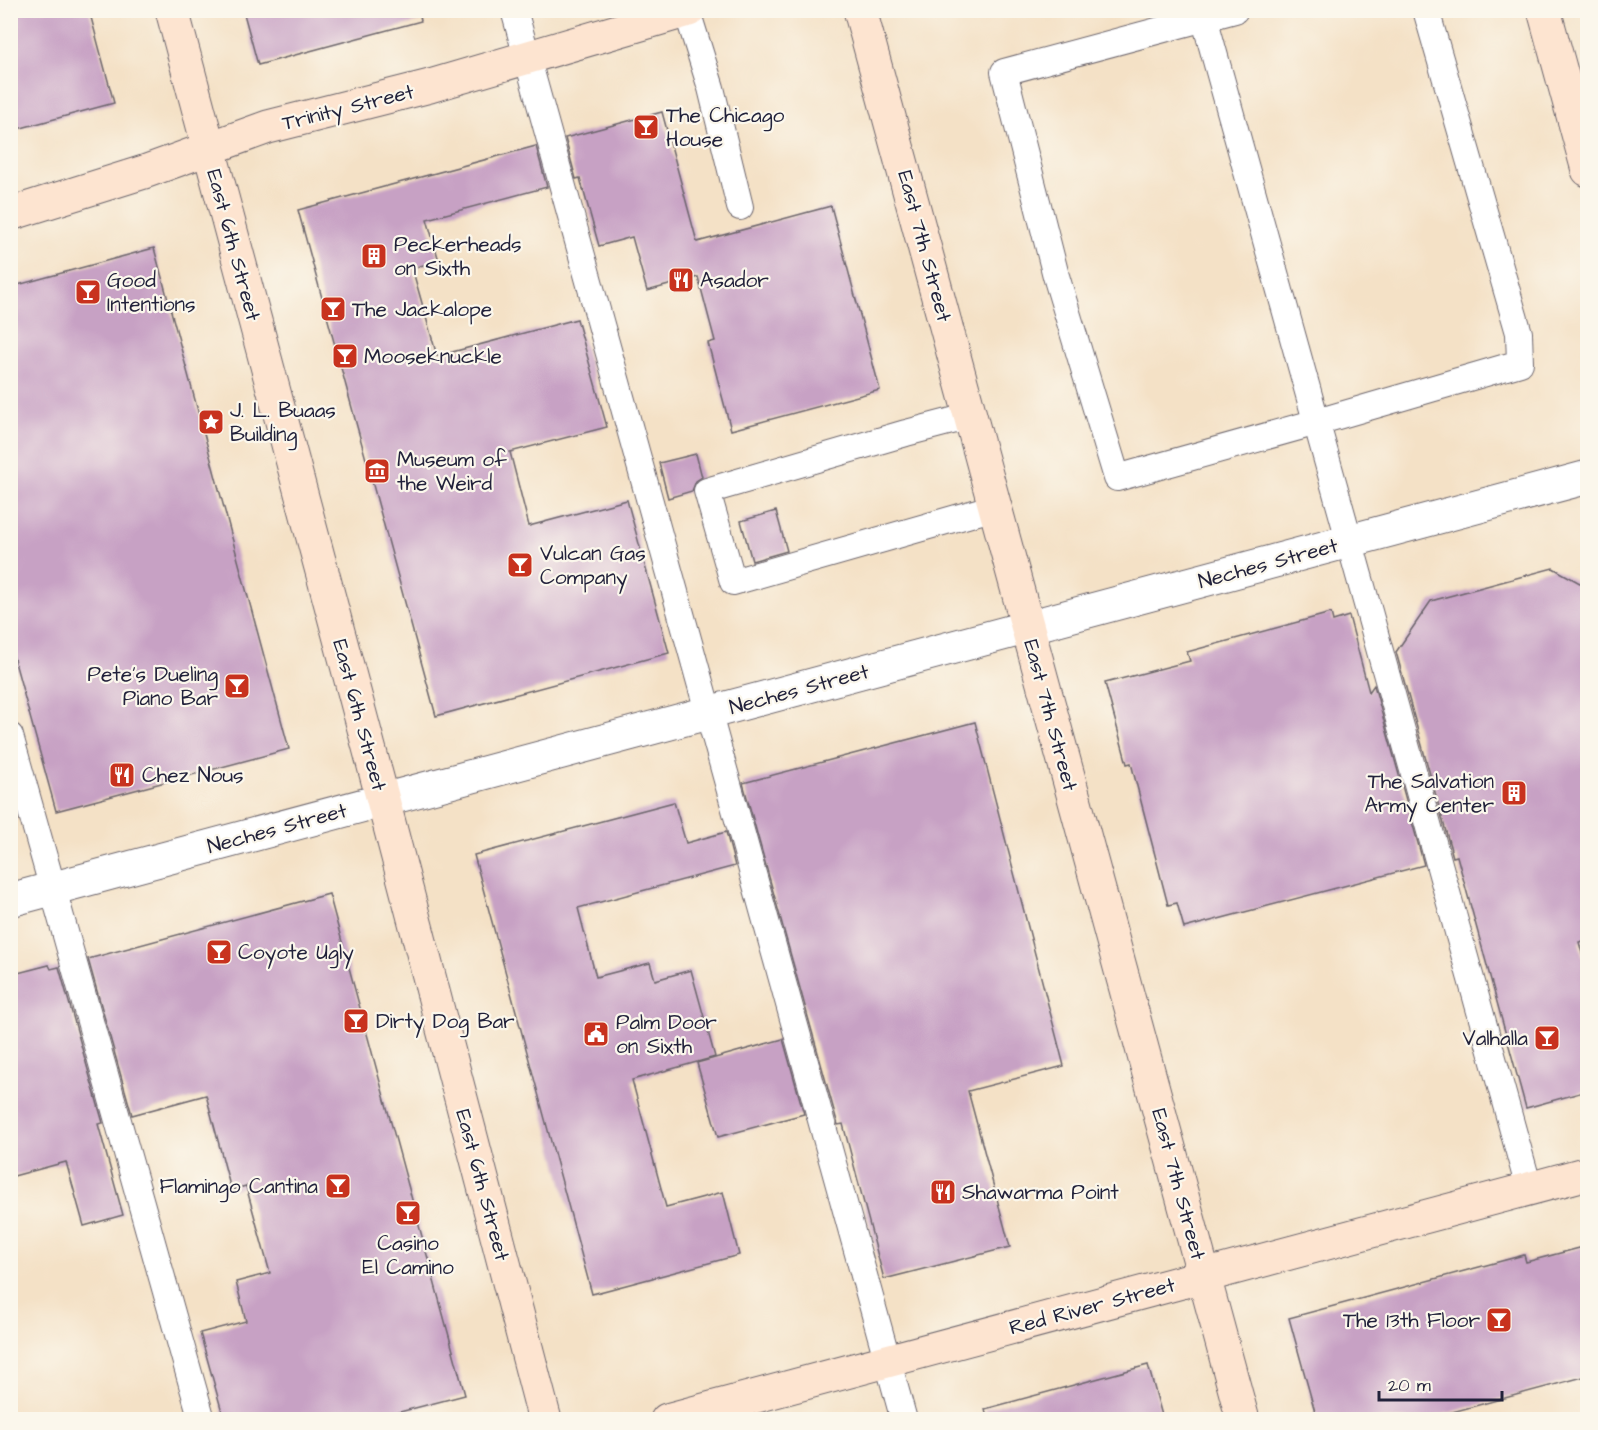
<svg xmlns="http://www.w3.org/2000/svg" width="1598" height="1430" viewBox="0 0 1598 1430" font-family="'Architects Daughter',sans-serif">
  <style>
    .building { fill: #c7a1c4 }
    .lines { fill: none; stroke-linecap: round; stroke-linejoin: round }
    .lane-casing { stroke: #6c656c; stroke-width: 28 }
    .street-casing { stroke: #6c656c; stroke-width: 35 }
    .secondary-casing { stroke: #6c656c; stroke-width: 35 }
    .lane { stroke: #fff; stroke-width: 26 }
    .street { stroke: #fff; stroke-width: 33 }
    .secondary { stroke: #fde4d0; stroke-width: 33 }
    .labels { text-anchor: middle; stroke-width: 4.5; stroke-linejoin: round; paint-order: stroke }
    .street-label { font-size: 21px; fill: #22223b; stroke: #fbf7ec }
    .poi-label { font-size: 21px; fill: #22223b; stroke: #fbf7ec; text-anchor: start }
  </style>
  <rect width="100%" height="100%" fill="#fbf7ec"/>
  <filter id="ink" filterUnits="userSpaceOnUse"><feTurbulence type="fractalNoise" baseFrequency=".0167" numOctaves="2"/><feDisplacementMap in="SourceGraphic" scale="12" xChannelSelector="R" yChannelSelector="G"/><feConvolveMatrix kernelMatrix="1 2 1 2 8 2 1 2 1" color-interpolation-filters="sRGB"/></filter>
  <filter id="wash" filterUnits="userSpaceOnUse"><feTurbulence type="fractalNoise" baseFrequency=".008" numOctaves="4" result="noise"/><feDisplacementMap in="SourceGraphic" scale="24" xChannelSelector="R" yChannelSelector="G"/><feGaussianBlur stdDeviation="1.35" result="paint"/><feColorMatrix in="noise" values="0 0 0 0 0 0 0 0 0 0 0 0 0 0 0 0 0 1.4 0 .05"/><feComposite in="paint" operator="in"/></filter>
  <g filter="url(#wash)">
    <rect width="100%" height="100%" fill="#f4e1c6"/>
    <g id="blocks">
      <!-- building -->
      <g class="building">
        <polygon points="10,10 89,10 114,103 10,131"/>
        <polygon points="243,10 419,10 421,21 258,65"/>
        <polygon points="662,112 697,242 831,206 880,390 731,430 708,343 715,341 698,277 647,291 632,237 599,246 580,178 576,179 565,138"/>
        <polygon points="536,146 547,187 427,219 439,261 412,268 437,356 577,319 607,427 510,452 529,526 627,500 669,653 436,716 298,210"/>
        <polygon points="154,248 289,749 56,811 10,644 10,287"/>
        <polygon points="696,454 702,477 696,481 692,491 668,498 659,463"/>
        <polygon points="776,511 787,551 752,561 741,521"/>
        <polygon points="1553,568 1587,587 1587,940 1579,942 1587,972 1587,1091 1526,1108 1457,856 1453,857 1396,652 1431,601"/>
        <polygon points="1331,613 1333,621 1349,616 1369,692 1374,685 1424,865 1184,928 1177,903 1168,905 1131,763 1127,764 1105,683 1190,661 1187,652"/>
        <polygon points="975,722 1064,1066 968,1091 1010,1247 884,1279 843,1124 838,1125 743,783"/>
        <polygon points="674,802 686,843 726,832 735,866 578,908 596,977 650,963 655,980 691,970 715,1057 632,1080 666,1207 723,1192 739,1255 592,1294 474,855"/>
        <polygon points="329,894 465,1395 373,1419 224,1419 200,1333 246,1321 236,1282 270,1273 246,1186 231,1190 206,1095 132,1115 88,959"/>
        <polygon points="49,965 51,969 59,967 103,1123 98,1124 123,1215 84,1226 66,1162 10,1177 10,975"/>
        <polygon points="783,1039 804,1114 718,1137 697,1063"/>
        <polygon points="1587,1246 1587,1376 1426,1419 1317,1419 1289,1318 1524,1255 1526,1262"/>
        <polygon points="1148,1365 1163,1419 987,1419 985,1409"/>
      </g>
    </g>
  </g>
  <g filter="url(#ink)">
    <use href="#blocks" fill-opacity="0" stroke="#6c656c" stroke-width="1.5"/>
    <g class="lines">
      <!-- lane casing -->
      <g class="lane-casing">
        <g id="lane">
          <polyline points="514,10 904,1420"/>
          <polyline points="1202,10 1529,1188"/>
          <polyline points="1235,10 1004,72 1056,276 1117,478 1317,422 1520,363 1519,333 1426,10"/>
          <polyline points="687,11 711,88 740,207"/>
          <polyline points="971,416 906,433 707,491 733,582 995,507"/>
          <polyline points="10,736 202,1420"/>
        </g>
      </g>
      <!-- street casing -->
      <g class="street-casing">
        <polyline id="street" points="10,900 1588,477"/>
      </g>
      <!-- secondary casing -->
      <g class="secondary-casing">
        <g id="secondary">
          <polyline points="172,10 383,800 545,1420"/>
          <polyline points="860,10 1243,1420"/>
          <polyline points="1544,10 1588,170"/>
          <polyline points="10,214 144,172 268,127 430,86 689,10"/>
          <polyline points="667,1420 1588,1173"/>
        </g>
      </g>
      <!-- lane -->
      <use href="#lane" class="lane"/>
      <!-- street -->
      <use href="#street" class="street"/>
      <!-- secondary -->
      <use href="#secondary" class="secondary"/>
    </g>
  </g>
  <!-- icons -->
  <defs>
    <g id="bar-square" transform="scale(1.35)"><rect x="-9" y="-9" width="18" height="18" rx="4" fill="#c8321e" stroke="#fbf7ec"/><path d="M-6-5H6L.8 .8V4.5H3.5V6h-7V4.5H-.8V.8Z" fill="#fff"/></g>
    <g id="building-square" transform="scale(1.35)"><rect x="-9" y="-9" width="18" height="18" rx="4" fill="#c8321e" stroke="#fbf7ec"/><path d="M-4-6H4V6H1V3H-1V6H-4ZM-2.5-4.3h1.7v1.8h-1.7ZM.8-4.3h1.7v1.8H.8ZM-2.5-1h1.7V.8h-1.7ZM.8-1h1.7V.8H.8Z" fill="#fff"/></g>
    <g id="restaurant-square" transform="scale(1.35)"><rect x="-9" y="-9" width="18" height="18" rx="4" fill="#c8321e" stroke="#fbf7ec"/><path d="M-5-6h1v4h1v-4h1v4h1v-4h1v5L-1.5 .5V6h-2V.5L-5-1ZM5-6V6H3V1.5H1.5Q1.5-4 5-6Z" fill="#fff"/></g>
    <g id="sight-square" transform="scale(1.35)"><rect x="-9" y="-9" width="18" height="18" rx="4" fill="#c8321e" stroke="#fbf7ec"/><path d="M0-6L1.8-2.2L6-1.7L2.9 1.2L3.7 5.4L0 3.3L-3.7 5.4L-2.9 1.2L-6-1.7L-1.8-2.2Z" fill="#fff"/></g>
    <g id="museum-square" transform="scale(1.35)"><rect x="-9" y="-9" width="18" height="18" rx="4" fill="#c8321e" stroke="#fbf7ec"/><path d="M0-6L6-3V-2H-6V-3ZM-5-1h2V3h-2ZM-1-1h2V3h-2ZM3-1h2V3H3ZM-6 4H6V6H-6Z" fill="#fff"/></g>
    <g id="civic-square" transform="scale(1.35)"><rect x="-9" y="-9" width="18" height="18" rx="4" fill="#c8321e" stroke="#fbf7ec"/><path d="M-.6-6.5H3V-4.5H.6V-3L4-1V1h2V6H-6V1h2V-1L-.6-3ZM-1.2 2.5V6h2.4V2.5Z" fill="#fff"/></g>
  </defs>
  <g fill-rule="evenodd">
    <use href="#bar-square" x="646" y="127"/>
    <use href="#building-square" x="374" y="256"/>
    <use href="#restaurant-square" x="681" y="280"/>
    <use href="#bar-square" x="88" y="292"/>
    <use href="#bar-square" x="333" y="309"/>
    <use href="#bar-square" x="345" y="356"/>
    <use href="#sight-square" x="211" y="422"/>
    <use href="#museum-square" x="377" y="471"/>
    <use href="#bar-square" x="520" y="565"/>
    <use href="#bar-square" x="237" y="686"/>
    <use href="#restaurant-square" x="122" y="775"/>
    <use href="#building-square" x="1514" y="793"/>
    <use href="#bar-square" x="219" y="952"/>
    <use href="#bar-square" x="356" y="1021"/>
    <use href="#civic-square" x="596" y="1034"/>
    <use href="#bar-square" x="1547" y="1038"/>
    <use href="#bar-square" x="338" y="1186"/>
    <use href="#restaurant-square" x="943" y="1192"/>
    <use href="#bar-square" x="408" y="1213"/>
    <use href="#bar-square" x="1499" y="1320"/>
  </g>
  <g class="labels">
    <!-- street labels -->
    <g class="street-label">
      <text transform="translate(348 107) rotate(-14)" y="7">Trinity Street</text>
      <text transform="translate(234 245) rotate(75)" y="7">East 6th Street</text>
      <text transform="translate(925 246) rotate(75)" y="7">East 7th Street</text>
      <text transform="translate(1268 563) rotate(-15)" y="7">Neches Street</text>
      <text transform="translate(799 689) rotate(-15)" y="7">Neches Street</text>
      <text transform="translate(360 715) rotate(75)" y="7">East 6th Street</text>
      <text transform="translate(1051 715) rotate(75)" y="7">East 7th Street</text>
      <text transform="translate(277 828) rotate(-15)" y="7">Neches Street</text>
      <text transform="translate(1179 1184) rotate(75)" y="7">East 7th Street</text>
      <text transform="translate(483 1185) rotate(75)" y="7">East 6th Street</text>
      <text transform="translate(1092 1306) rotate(-15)" y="7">Red River Street</text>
    </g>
    <!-- poi labels -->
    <g class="poi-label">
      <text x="666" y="122">The Chicago<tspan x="666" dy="24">House</tspan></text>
      <text x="394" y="251">Peckerheads<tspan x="394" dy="24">on Sixth</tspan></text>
      <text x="107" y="287">Good<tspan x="107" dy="24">Intentions</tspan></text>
      <text x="700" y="287">Asador</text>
      <text x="352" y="316">The Jackalope</text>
      <text x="364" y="363">Mooseknuckle</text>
      <text x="230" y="417">J. L. Buaas<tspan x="230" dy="24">Building</tspan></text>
      <text x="397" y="466">Museum of<tspan x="397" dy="24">the Weird</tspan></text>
      <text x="540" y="560">Vulcan Gas<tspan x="540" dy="24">Company</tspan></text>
      <text x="218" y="681" text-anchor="end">Pete's Dueling<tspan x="218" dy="24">Piano Bar</tspan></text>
      <text x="142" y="782">Chez Nous</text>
      <text x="1494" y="788" text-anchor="end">The Salvation<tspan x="1494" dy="24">Army Center</tspan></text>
      <text x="238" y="959">Coyote Ugly</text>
      <text x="376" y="1028">Dirty Dog Bar</text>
      <text x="616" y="1029">Palm Door<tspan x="616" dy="24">on Sixth</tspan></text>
      <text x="1528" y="1045" text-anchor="end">Valhalla</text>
      <text x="318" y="1193" text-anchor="end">Flamingo Cantina</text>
      <text x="962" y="1199">Shawarma Point</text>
      <text x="408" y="1250" text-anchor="middle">Casino<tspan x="408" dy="24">El Camino</tspan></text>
      <text x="1480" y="1327" text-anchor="end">The 13th Floor</text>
    </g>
  </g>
  <!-- margin -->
  <rect width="1598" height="1430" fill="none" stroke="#fbf7ec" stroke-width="36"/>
  <!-- scale -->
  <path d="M1379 1391v9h123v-9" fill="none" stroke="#22223b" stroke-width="3"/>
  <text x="1388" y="1391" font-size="18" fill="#22223b" stroke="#fbf7ec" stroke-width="4.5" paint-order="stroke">20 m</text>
</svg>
